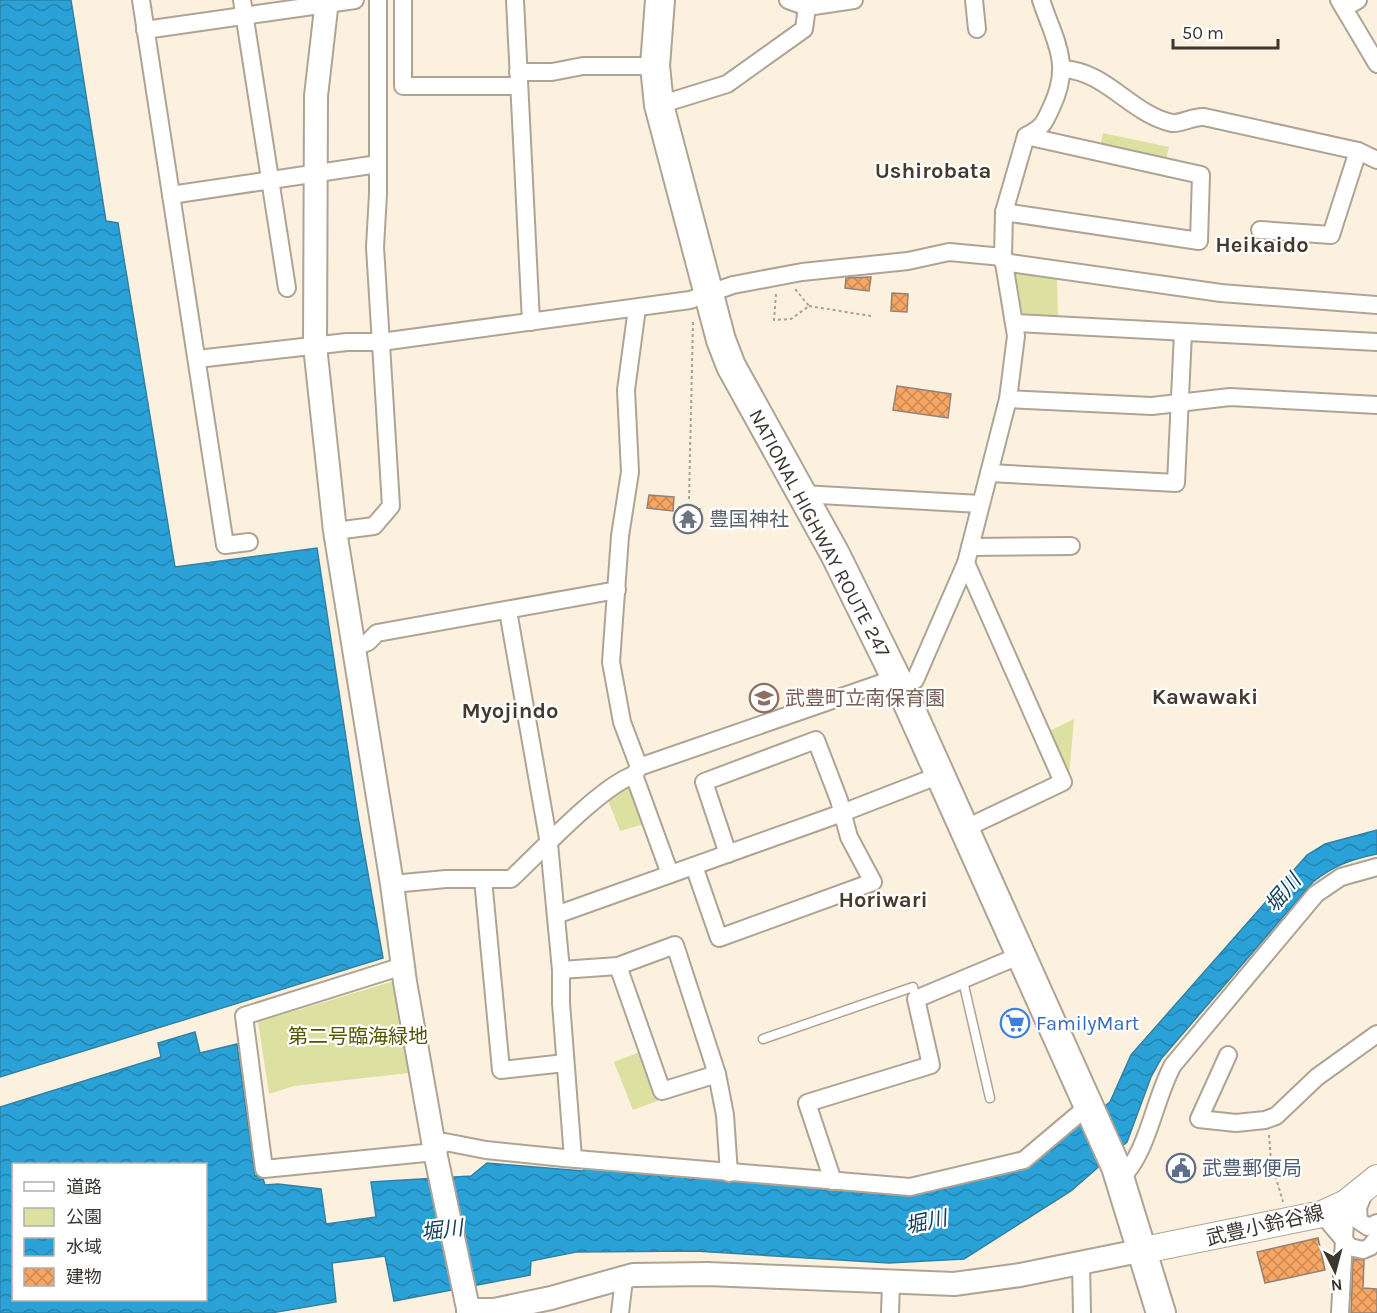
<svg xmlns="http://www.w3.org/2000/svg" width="1377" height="1313" viewBox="0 0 1377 1313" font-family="Karla,'Noto Sans JP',sans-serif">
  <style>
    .green { fill: #dce1a1 }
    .water { fill: url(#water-waves); stroke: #2f82a6; stroke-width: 1.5; fill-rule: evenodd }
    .building { fill: url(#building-cross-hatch); stroke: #938377; stroke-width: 1.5 }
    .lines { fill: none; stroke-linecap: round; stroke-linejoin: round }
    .lane-casing { stroke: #afa494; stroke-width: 11 }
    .street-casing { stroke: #afa494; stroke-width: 20 }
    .secondary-casing { stroke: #afa494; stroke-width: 26 }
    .primary-casing { stroke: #afa494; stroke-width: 28 }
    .highway-casing { stroke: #afa494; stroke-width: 32 }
    .path { stroke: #aba295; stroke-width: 2; stroke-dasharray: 3 3; stroke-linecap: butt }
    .lane { stroke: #fff; stroke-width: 8 }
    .street { stroke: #fff; stroke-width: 16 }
    .secondary { stroke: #fff; stroke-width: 22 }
    .primary { stroke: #fff; stroke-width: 26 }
    .highway { stroke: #fff; stroke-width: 28 }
    .labels { text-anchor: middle; stroke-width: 4.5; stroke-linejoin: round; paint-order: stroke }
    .worship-label { font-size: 20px; fill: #5b616d; stroke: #fff; text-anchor: start }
    .street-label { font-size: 20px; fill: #3b3630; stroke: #fff }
    .education-label { font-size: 20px; fill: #785e54; stroke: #fff; text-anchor: start }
    .shop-label { font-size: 20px; fill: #366cbe; stroke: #fff; text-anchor: start }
    .park-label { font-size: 20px; fill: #535502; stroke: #fff }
    .service-label { font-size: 20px; fill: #4e5e75; stroke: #fff; text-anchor: start }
    .water-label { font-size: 21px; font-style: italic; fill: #14435a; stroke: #fff }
    .quarter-label { font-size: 22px; font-weight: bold; fill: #443b2d; stroke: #fff }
  </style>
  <defs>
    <pattern id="water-waves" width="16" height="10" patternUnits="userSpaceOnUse" patternTransform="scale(1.5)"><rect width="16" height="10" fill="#2aa2d8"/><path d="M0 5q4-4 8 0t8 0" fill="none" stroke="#2585b0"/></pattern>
    <pattern id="building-cross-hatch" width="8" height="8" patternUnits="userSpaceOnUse" patternTransform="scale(1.5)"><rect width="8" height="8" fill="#f8a663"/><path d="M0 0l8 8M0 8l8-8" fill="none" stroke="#ca8852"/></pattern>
  </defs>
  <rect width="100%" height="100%" fill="#fcf1df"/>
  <!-- green -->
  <g class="green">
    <polygon points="1103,133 1169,147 1166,160 1100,146"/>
    <polygon points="1015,269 1057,275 1058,318 1028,317 1022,312"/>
    <polygon points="1074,719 1069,777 1049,731"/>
    <polygon points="623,787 630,787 645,824 620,831 608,800"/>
    <polygon points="394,981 409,1073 294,1086 269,1094 258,1022"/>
    <polygon points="640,1052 658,1101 633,1110 614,1062"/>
  </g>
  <!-- water -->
  <g class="water">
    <polygon points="0,0 71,0 106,221 118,223 175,567 317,548 358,817 383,958 0,1077"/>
    <path d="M1377 830V854C1352 859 1333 866 1313 882L1161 1059 1151 1077 1127 1142 1071 1191 964 1259 889 1263 695 1251 576 1252 531 1261 530 1275 394 1301 385 1256 332 1263 336 1302 271 1313H0V1107L161 1057 158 1043 195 1032 200 1053 237 1044 255 1176 262 1175 265 1185 278 1184 321 1189 326 1224 376 1217 371 1182 471 1176 487 1163 583 1171 588 1166 901 1195 916 1194 1018 1167 1110 1102 1131 1055 1307 855 1325 844ZM14 1164H206V1300H14Z"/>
  </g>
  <!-- building -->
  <g class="building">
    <polygon points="871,277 869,291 845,288 846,278"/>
    <polygon points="892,293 908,294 907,312 891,311"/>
    <polygon points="897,386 951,394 948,418 893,410"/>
    <polygon points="649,495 674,497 673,511 647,508"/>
    <polygon points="679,507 700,509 698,528 677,523"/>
    <polygon points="1187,1157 1193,1172 1174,1179 1168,1164"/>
    <polygon points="1318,1238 1325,1270 1265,1283 1257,1252"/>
    <polygon points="1353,1259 1364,1260 1363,1288 1377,1289 1377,1313 1351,1313"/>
  </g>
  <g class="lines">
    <!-- lane casing -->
    <g class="lane-casing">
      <g id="lane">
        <polyline points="963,981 990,1098"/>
        <polyline points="763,1039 913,987 916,999"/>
      </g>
    </g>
    <!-- street casing -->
    <g class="street-casing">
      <g id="street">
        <polyline points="141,0 225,545 249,542"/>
        <polyline points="242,0 287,288"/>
        <polyline points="403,0 403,86 519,86"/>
        <polyline points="515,0 531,322"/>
        <polyline points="788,0 807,7 854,0"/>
        <polyline points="974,0 977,29"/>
        <polyline points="1339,0 1377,64"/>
        <polyline points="1344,8 1358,0"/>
        <polyline points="145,30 355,0"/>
        <path d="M1063 69C1106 71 1131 114 1172 123 1182 124 1193 116 1204 117L1358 151 1377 160"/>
        <polyline points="518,72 552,72 583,66 655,66"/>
        <polyline points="659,105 727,84 804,29 807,7"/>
        <polyline points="171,195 378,164"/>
        <polyline points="1004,212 1199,241 1201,175 1026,136"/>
        <polyline points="1260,230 1331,235 1358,151"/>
        <polyline points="1003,262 1221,293 1377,305"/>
        <polyline points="637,308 626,390 630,472 620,536 611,662 622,722 639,767"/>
        <polyline points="1015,323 1377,342"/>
        <polyline points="197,359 347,342 381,342 690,300 733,285 802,272 908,261 949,252 1003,257"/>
        <polyline points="1008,399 1152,406 1230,397 1377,405"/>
        <polyline points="989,473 1176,483 1183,333"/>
        <polyline points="802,494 980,504"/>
        <polyline points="335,531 374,526 391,506 375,247 378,194 378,0"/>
        <polyline points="970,547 1071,546"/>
        <polyline points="508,611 549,844 561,970 561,1003 573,1158"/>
        <polyline points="355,647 368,642 377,633 617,590"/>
        <path d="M901 688 915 680 966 563 1008 399 1016 336 1003 257 1004 212 1026 136C1043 127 1044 124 1052 106 1072 63 1055 42 1041 0"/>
        <polyline points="634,775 670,874"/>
        <polyline points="964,829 1063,782 966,563"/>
        <polyline points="694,866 719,938 873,882 849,837 839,800 816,740 704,782 728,854"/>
        <polyline points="483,879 501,1070 565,1063"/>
        <path d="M392 884 446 879H511C539 853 602 785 634 775L639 767 896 678"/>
        <polyline points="556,915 842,813 940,775"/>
        <polyline points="403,966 244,1016 264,1169 435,1152 445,1142 486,1150 564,1158 910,1187 1024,1160 1088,1106"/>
        <polyline points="618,966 662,1091 717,1074"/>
        <polyline points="561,970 618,966 675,945 717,1074 725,1115 729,1173"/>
        <polyline points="1228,1055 1199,1119 1236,1123 1265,1120 1276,1116 1317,1077 1377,1034"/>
        <path d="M1120 1179C1148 1154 1154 1099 1173 1065L1316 894 1341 877 1377 867"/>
        <polyline points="833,1181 807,1103 931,1065 916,999 1021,955"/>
        <polyline points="1365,1190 1358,1208 1359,1221 1368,1227 1377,1223"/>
        <polyline points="1322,1214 1350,1247 1363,1250 1370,1247 1377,1238"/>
        <polyline points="1081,1262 1082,1313"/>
        <polyline points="620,1313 624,1279"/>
        <polyline points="890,1313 891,1283"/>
        <polyline points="1340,1313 1346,1203"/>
      </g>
    </g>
    <!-- secondary casing -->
    <g class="secondary-casing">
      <g id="secondary">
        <polyline points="327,0 316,96 315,346 335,531 392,884 405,982 435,1152 469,1313"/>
        <polyline points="468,1310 494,1310 551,1298 633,1275 707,1274 954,1284 1020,1275 1144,1250"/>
      </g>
    </g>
    <!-- primary casing -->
    <g class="primary-casing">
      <polyline id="primary" points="1144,1250 1322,1214 1346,1203 1377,1178"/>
    </g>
    <!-- highway casing -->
    <g class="highway-casing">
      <polyline id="highway" points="660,0 655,66 659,105 721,340 731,366 835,554 901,688 1116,1167 1161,1313"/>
    </g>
    <!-- path -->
    <g class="path">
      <polyline points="776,294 774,320 791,319 809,306 795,289"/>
      <polyline points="809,306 871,316"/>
      <polyline points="689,499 693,322"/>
      <polyline points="1269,1135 1271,1161 1283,1202"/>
    </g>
    <!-- lane -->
    <use href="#lane" class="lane"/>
    <!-- street -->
    <use href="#street" class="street"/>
    <!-- secondary -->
    <use href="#secondary" class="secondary"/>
    <!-- primary -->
    <use href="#primary" class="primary"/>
    <!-- highway -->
    <use href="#highway" class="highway"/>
  </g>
  <!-- icons -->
  <defs>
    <g id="temple-ring" transform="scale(1.5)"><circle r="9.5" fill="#fff" stroke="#6b7280" stroke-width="1.5"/><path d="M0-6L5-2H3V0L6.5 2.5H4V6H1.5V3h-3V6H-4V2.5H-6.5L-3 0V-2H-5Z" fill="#6b7280"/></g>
    <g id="school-ring" transform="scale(1.5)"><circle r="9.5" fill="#fff" stroke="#8d6e63" stroke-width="1.5"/><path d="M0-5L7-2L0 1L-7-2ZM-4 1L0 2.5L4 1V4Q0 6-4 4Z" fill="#8d6e63"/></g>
    <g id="supermarket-ring" transform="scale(1.5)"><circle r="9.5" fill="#fff" stroke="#3f7fe0" stroke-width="1.5"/><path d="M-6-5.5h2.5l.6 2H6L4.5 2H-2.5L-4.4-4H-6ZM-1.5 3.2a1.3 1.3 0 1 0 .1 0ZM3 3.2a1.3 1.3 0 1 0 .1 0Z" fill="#3f7fe0"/></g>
    <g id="civic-ring" transform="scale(1.5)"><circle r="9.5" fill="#fff" stroke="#5c6f8a" stroke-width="1.5"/><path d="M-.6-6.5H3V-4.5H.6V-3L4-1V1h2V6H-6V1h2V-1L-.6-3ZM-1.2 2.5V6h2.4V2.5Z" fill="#5c6f8a"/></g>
  </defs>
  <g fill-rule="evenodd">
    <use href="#temple-ring" x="688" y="519"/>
    <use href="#school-ring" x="764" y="698"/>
    <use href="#supermarket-ring" x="1015" y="1023"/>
    <use href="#civic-ring" x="1181" y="1168"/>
  </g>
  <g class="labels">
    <!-- worship labels -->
    <g class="worship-label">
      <text x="709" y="526">豊国神社</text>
    </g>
    <!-- street labels -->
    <g class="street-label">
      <text transform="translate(820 533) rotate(62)" y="7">NATIONAL HIGHWAY ROUTE 247</text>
      <text transform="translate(1265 1225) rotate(-13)" y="7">武豊小鈴谷線</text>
    </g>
    <!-- education labels -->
    <g class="education-label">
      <text x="785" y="705">武豊町立南保育園</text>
    </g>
    <!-- shop labels -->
    <g class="shop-label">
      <text x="1036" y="1030">FamilyMart</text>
    </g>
    <!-- park labels -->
    <g class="park-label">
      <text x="358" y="1043">第二号臨海緑地</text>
    </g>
    <!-- service labels -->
    <g class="service-label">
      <text x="1202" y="1175">武豊郵便局</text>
    </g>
    <!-- water labels -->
    <g class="water-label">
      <text transform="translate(1283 893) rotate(-50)" y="7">堀川</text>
      <text transform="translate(926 1222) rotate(-12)" y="7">堀川</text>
      <text transform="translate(442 1230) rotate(-7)" y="7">堀川</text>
    </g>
    <!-- quarter labels -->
    <g class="quarter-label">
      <text x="933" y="178">Ushirobata</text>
      <text x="1262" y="252">Heikaido</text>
      <text x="1205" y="704">Kawawaki</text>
      <text x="510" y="718">Myojindo</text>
      <text x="883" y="907">Horiwari</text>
    </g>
  </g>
  <!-- legend -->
  <rect x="12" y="1163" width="195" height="138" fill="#ffffff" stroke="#b1afac" stroke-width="1.5"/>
  <rect x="24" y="1182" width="30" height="9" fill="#ffffff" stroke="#b1afac" stroke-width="1.5"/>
  <text x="66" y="1193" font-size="18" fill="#3b3630">道路</text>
  <rect x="24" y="1208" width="30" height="18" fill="#dce1a1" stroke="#b1afac" stroke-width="1.5"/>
  <text x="66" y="1223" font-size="18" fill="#3b3630">公園</text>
  <rect x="24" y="1238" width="30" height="18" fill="url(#water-waves)" stroke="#b1afac" stroke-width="1.5"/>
  <text x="66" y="1253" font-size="18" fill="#3b3630">水域</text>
  <rect x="24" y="1268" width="30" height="18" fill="url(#building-cross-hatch)" stroke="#b1afac" stroke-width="1.5"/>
  <text x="66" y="1283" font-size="18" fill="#3b3630">建物</text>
  <!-- north arrow -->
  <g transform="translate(1335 1271) rotate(174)" stroke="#ffffff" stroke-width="4.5" paint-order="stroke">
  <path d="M0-4.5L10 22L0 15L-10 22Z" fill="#3b3630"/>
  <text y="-9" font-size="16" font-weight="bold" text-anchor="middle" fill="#3b3630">N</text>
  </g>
  <!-- scale -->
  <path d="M1173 39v9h105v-9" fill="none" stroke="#3b3630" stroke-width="3"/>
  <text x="1182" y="39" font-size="18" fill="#3b3630" stroke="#ffffff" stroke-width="4.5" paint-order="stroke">50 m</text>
</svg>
